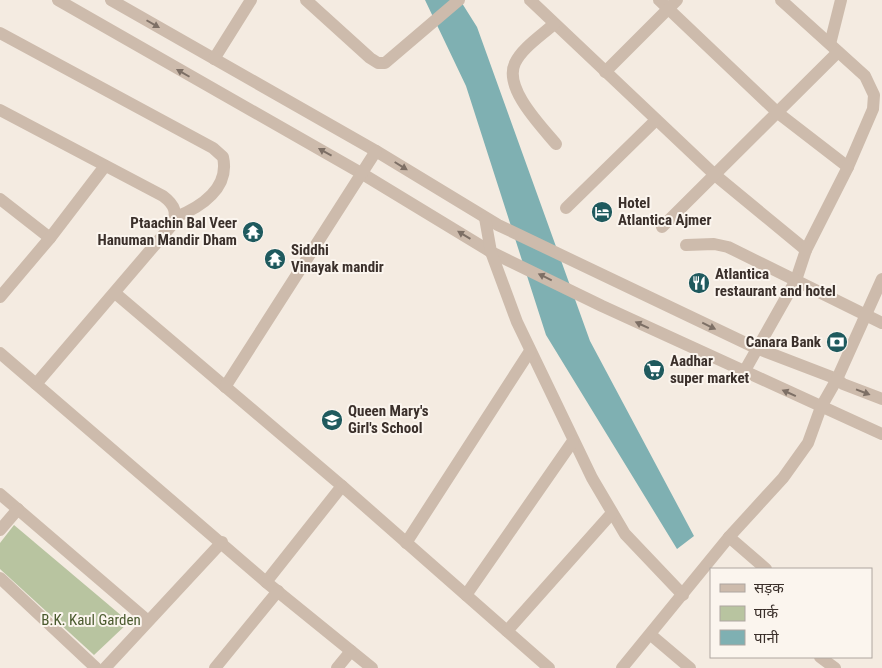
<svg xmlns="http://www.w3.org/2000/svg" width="882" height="668" viewBox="0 0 882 668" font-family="'Roboto Condensed','Noto Sans Devanagari',sans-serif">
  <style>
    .green { fill: #b8c4a0 }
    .water { fill: #7fb0b2 }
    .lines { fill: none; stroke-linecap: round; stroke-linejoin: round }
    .minor { stroke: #cdbbac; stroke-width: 12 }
    .oneway { fill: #7d6f65 }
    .labels { text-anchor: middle; stroke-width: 4; stroke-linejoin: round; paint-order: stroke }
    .poi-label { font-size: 15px; font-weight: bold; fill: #3b302b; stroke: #fbf5ee; text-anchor: start }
    .park-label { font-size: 15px; fill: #4a5a2e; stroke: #fbf5ee }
  </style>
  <rect width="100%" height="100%" fill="#f4ebe1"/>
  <!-- green -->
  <polygon class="green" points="14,525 129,622 94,655 0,569 0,543"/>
  <!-- water -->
  <polygon class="water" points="425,0 460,0 477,27 590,341 694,536 677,549 546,335 466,86"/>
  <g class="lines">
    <!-- minor -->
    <g class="minor">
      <polyline points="58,0 361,173 491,252 602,306 882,434"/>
      <polyline points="111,0 376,151 498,225 756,348 837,379 843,384 882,399"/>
      <polyline points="306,0 370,58 378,63 385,63 459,0"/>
      <polyline points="530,0 715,175 806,250 796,280 744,372"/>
      <polyline points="659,0 778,113 848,167"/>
      <polyline points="781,0 865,76 874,95 873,109 848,167 806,250"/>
      <path d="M554 24C542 35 522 48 515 63 503 88 542 127 556 144"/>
      <path d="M0 33 213 148 223 157C230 188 201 207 176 217"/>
      <polyline points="830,44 841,0"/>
      <polyline points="214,59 251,0"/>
      <polyline points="605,72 677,0"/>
      <path d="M0 110 163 196C175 205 178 213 171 226L36 384"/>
      <polyline points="0,199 50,238"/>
      <polyline points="566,208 656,120"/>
      <polyline points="485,218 491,252 517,322 592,478 625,534 683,595"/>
      <polyline points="662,227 838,52"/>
      <polyline points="686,245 714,244 728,247 882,323"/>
      <polyline points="115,293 342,486 266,582"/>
      <polyline points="0,297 50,238 105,166"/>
      <polyline points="0,353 266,582 372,668"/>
      <polyline points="225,387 376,151"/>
      <polyline points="342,486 549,668"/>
      <polyline points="0,494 147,620"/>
      <polyline points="0,530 18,509"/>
      <polyline points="729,537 766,569"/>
      <polyline points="406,543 530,351"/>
      <polyline points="0,578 96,668"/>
      <polyline points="466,595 573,441"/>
      <polyline points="507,631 612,513"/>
      <polyline points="651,635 690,668"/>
      <polyline points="820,657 835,668"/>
      <polyline points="105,668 222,542"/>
      <polyline points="215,668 278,591"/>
      <polyline points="337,668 351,651"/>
      <polyline points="622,668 729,537 783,478 808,443 821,407 837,379 882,279"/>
    </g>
  </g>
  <!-- one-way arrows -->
  <defs><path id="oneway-solid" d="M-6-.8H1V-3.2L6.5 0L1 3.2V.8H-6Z" transform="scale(1.25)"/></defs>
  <g class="oneway">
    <use href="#oneway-solid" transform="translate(153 24) rotate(30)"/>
    <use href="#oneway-solid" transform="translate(183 73) rotate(-150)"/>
    <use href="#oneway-solid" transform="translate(325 152) rotate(-151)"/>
    <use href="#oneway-solid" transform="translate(401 166) rotate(32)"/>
    <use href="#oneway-solid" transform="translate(464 235) rotate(-149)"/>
    <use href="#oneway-solid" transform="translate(545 277) rotate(-154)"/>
    <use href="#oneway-solid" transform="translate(642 325) rotate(-155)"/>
    <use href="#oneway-solid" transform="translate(709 326) rotate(26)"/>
    <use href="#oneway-solid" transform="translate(863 392) rotate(21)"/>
    <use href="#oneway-solid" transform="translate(789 393) rotate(-156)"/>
  </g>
  <!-- icons -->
  <defs>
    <g id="hotel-disc" transform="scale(1.125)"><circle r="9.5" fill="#1f5a5e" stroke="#fbf5ee"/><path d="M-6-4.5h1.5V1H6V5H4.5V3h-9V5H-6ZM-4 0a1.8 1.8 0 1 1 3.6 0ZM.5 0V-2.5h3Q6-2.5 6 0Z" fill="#fff"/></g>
    <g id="temple-disc" transform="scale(1.125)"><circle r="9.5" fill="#1f5a5e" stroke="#fbf5ee"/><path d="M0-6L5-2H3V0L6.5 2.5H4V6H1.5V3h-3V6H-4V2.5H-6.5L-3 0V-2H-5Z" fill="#fff"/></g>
    <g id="restaurant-disc" transform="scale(1.125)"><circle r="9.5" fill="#1f5a5e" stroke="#fbf5ee"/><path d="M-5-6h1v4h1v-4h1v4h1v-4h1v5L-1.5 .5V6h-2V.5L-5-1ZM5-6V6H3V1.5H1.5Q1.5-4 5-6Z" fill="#fff"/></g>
    <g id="bank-disc" transform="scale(1.125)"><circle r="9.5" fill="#1f5a5e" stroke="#fbf5ee"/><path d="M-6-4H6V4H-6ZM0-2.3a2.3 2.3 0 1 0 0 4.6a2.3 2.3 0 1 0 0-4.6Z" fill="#fff"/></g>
    <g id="supermarket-disc" transform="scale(1.125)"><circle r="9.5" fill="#1f5a5e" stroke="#fbf5ee"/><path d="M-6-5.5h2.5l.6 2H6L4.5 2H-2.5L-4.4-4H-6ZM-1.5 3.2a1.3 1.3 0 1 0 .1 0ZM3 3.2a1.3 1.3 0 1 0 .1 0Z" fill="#fff"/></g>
    <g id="school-disc" transform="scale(1.125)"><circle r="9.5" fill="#1f5a5e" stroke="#fbf5ee"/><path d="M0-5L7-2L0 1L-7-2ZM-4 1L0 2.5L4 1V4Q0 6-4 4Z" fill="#fff"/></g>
  </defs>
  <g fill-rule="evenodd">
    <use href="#hotel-disc" x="602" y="212"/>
    <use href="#temple-disc" x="253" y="232"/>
    <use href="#temple-disc" x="275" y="259"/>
    <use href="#restaurant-disc" x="699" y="283"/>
    <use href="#bank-disc" x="837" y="342"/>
    <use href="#supermarket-disc" x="654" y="370"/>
    <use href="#school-disc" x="332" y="420"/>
  </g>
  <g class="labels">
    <!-- poi labels -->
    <g class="poi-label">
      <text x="618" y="208">Hotel<tspan x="618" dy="17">Atlantica Ajmer</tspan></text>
      <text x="237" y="228" text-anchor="end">Ptaachin Bal Veer<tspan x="237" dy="17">Hanuman Mandir Dham</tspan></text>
      <text x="291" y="255">Siddhi<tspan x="291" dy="17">Vinayak mandir</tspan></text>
      <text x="715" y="279">Atlantica<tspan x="715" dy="17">restaurant and hotel</tspan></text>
      <text x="821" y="347" text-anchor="end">Canara Bank</text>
      <text x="670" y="366">Aadhar<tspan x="670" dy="17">super market</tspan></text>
      <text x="348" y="416">Queen Mary's<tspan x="348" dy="17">Girl's School</tspan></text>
    </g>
    <!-- park labels -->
    <g class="park-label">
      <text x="91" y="625">B.K. Kaul Garden</text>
    </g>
  </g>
  <!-- legend -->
  <rect x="710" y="568" width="162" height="90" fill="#fbf5ee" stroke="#aea6a0"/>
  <rect x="720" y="584" width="25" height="8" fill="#cdbbac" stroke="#aea6a0"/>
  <text x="754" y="593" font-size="15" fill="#3b302b">सड़क</text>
  <rect x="720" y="606" width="25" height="15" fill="#b8c4a0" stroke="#aea6a0"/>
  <text x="754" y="618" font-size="15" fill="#3b302b">पार्क</text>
  <rect x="720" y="630" width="25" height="15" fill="#7fb0b2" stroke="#aea6a0"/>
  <text x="754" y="643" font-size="15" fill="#3b302b">पानी</text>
</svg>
